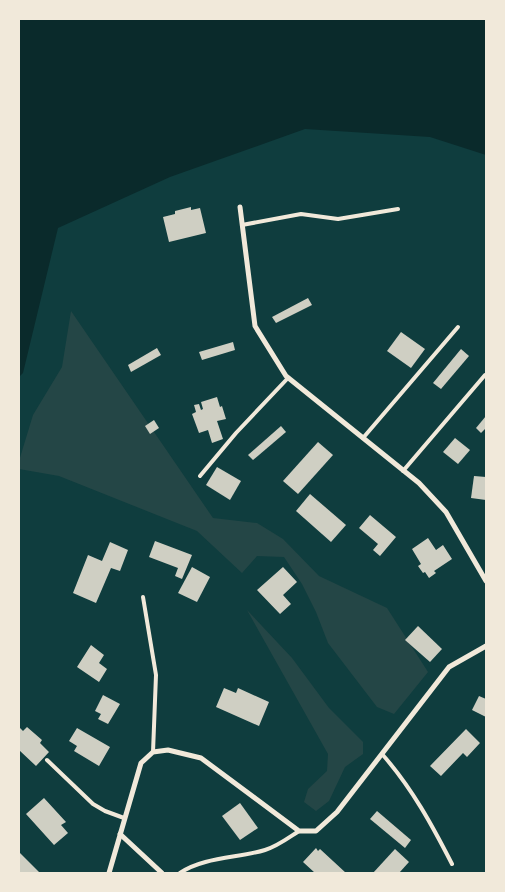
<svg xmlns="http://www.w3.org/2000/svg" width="505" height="892" viewBox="0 0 505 892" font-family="Montserrat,sans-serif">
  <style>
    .green { fill: #244646 }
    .water { fill: #0a2a2b }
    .building { fill: #cfcfc3 }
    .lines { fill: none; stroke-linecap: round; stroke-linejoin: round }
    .service { stroke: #f1e9da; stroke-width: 4 }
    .minor { stroke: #f1e9da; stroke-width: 5 }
  </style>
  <rect width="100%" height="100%" fill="#0f3d3e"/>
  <!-- green -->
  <g class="green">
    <polygon points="71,311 213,518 257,523 283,539 319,576 387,608 428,672 394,714 377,707 328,643 316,612 302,584 284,557 257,556 242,573 197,531 59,476 19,469 19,461 33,415 62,367"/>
    <polygon points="247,610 292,658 329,708 363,742 363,754 345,767 329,801 316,811 304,802 308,789 327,771 328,754"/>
  </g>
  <!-- water -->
  <polygon class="water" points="19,19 486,19 486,155 430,137 305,129 170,177 58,228 23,373 19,377"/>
  <!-- building -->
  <g class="building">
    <polygon points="191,207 191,210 200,208 206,233 169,242 163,217 175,214 175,211"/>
    <polygon points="308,298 312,305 276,323 272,317"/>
    <polygon points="401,332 425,349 411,368 387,351"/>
    <polygon points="233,342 235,350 202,360 199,352"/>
    <polygon points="157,348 161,355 131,372 128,365"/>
    <polygon points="461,349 469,356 441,389 433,383"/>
    <polygon points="217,397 220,407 222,406 226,419 217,421 223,439 212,443 208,430 199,433 192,414 196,412 194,405 199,404 201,410 203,409 201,402"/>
    <polygon points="486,416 486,428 481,433 476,428"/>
    <polygon points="154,420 159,428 150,434 145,426"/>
    <polygon points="281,426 286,432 253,460 248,455"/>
    <polygon points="455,438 470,450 458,464 443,452"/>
    <polygon points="318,442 333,455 298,494 283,481"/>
    <polygon points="217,467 241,481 230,500 206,485"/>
    <polygon points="474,476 486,477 486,500 471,498"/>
    <polygon points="310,494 346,525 331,542 296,511"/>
    <polygon points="370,515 396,537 380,556 373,550 378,544 359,528"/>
    <polygon points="428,538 436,550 443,545 452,559 434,571 436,573 429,578 425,572 423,573 418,566 421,564 412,549"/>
    <polygon points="155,541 192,555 182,579 175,576 178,568 149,557"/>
    <polygon points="110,542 128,550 120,571 111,568 96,603 73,593 88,555 102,561"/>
    <polygon points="192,567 210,577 197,602 178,593"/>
    <polygon points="283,567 297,582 283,595 291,604 280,614 257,590"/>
    <polygon points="418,626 442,649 430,662 405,640"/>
    <polygon points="91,645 104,655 99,663 107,669 99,682 77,667"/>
    <polygon points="224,688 236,693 238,688 269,702 259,726 216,707"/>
    <polygon points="103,695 120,704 108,724 98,719 101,714 95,711"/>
    <polygon points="479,696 486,699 486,717 472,710"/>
    <polygon points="19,727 23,731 27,727 42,740 40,743 49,752 36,766 19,750"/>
    <polygon points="77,728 110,747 99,766 74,751 77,746 69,741"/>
    <polygon points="466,729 480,743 467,757 463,753 441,776 430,766"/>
    <polygon points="44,798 66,822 61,825 68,833 54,845 26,814"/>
    <polygon points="240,803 258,828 240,840 222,816"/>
    <polygon points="377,811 411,840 405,848 370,819"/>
    <polygon points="316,848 318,851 320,849 346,873 315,873 303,862"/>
    <polygon points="395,849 409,862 399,873 373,873"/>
    <polygon points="19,852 40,873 19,873"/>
  </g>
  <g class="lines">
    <!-- service -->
    <g class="service">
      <polyline points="242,225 301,214 338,219 398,209"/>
      <polyline points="363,438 458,327"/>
      <polyline points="403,471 485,375"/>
      <polyline points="200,476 236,433 288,378"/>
      <polyline points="143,597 156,675 153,752"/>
      <path d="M382 754C412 788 432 825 452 864"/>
      <polyline points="47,760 93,804 105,811 124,818"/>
      <path d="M180 873C203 857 239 858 265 850 278 846 288 838 299 831"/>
    </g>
    <!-- minor -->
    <g class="minor">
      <polyline points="240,207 255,326 286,376 419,483 446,512 486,581"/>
      <polyline points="120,834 162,873"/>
      <polyline points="109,873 141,763 153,752 168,750 201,758 299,831 316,831 337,812 449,667 486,646"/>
    </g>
  </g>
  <!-- border -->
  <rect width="505" height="892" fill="none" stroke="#f1e9da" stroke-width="40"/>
</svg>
